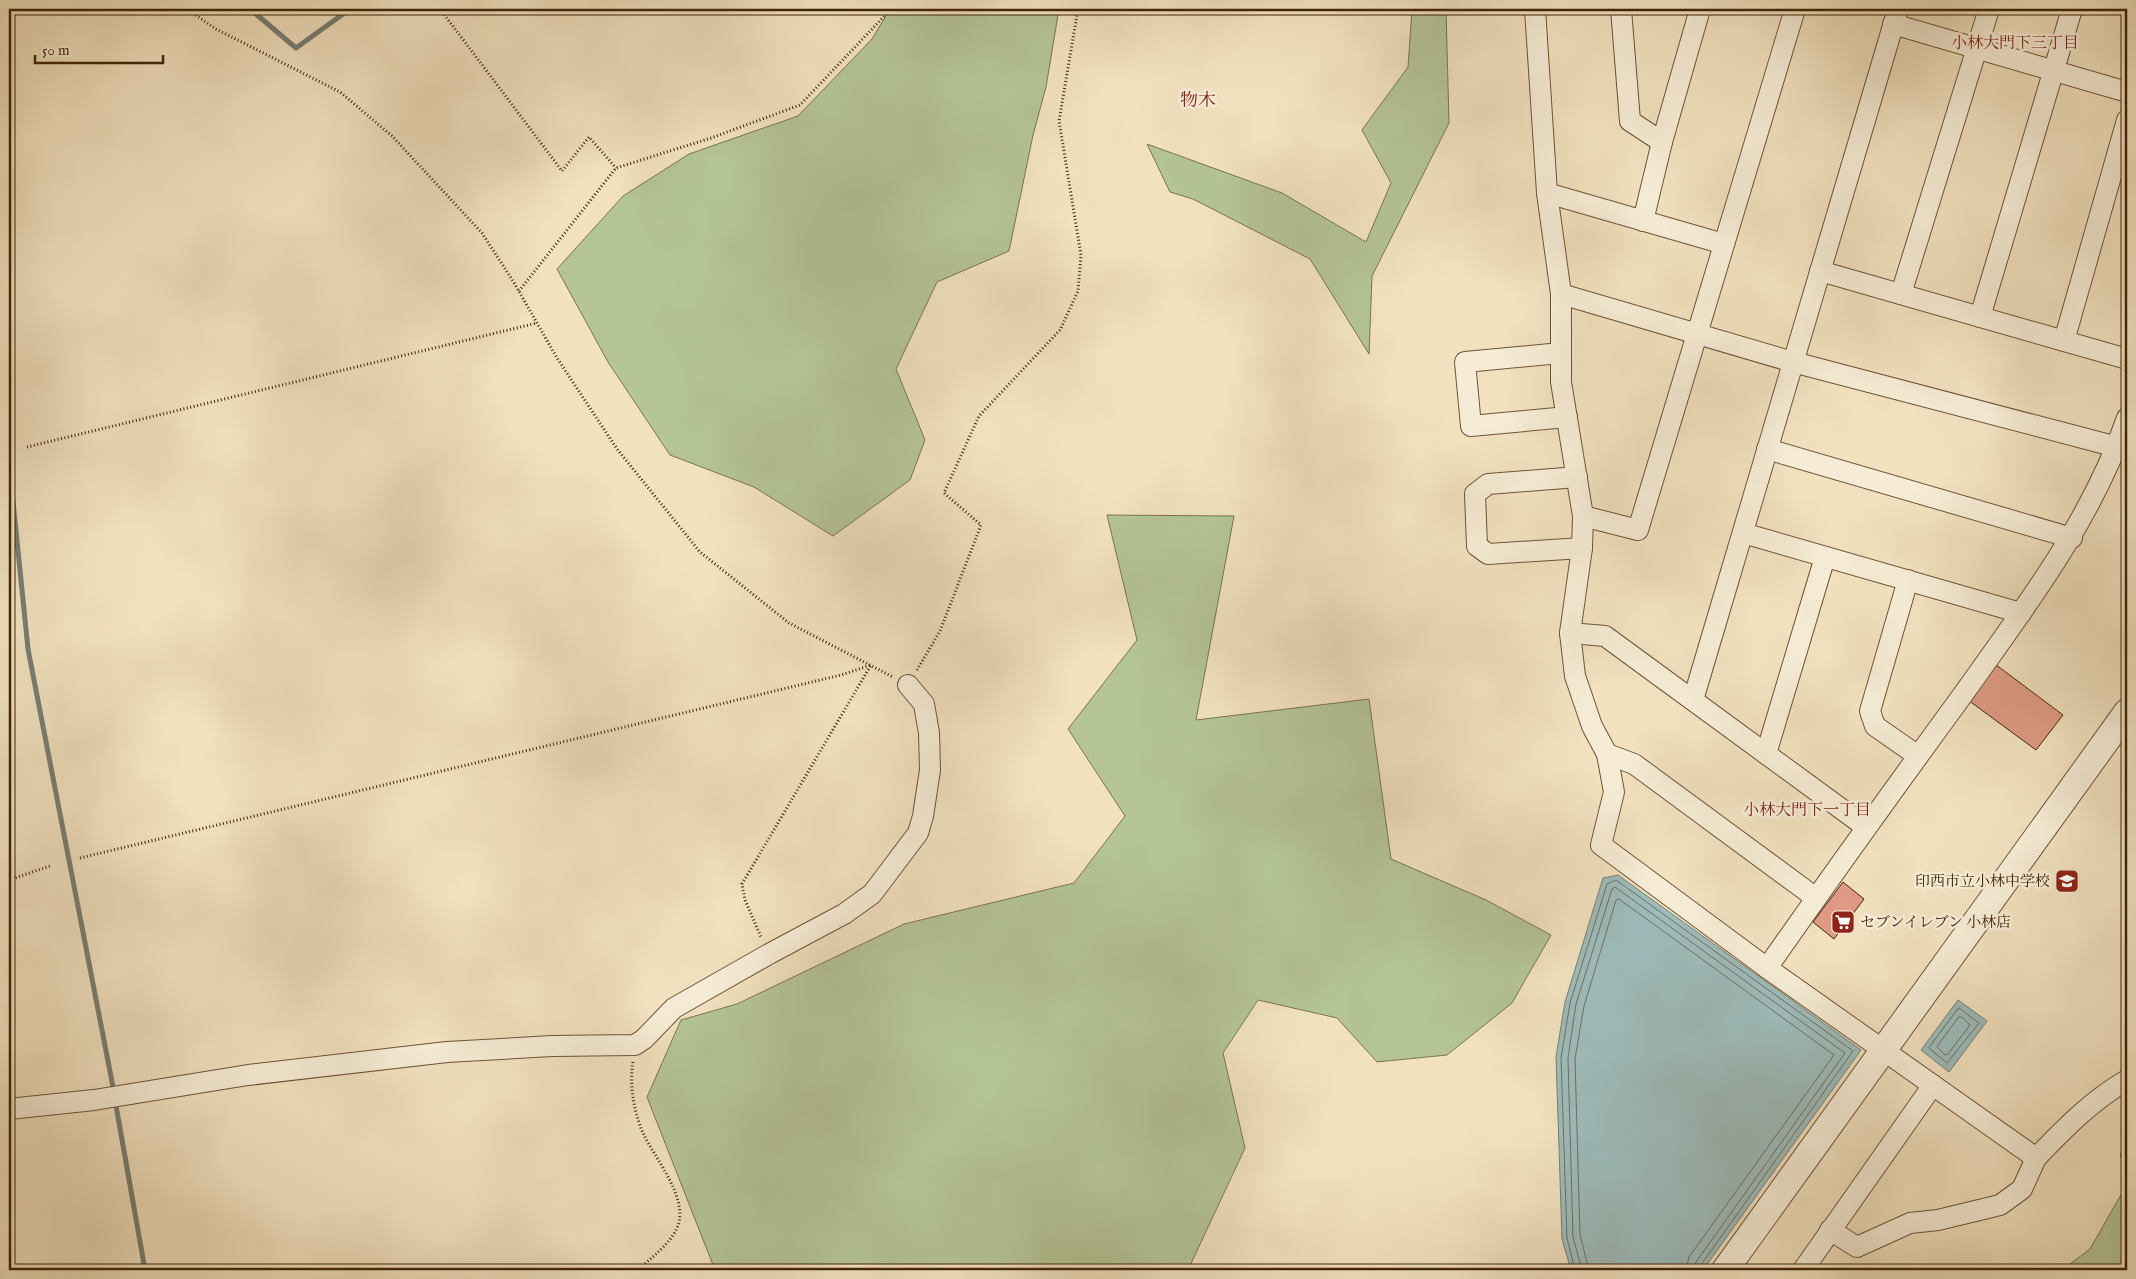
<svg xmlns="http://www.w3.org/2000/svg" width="2136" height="1279" viewBox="0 0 2136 1279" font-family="'IM FELL English','Noto Serif JP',serif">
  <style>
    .green { fill: #b4c496; stroke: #7a744f }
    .water { fill: #9dbbba; stroke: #787f73 }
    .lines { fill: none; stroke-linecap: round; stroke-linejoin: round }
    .shore { stroke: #6e7061; stroke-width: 1 }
    .stream { stroke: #787f73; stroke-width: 5 }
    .building { fill: #df9a85; stroke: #402508 }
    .minor-casing { stroke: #6c5436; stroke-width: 22 }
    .tertiary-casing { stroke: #6c5436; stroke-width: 28 }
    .path { stroke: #402508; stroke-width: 3; stroke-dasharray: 1 2.5; stroke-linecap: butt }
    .minor { stroke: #f6ecd5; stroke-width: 20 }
    .tertiary { stroke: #f6ecd5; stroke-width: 26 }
    .labels { text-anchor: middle; stroke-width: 5; stroke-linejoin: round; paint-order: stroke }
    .poi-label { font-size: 15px; fill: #402508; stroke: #f6ecd5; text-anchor: end }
    .neighbourhood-label { font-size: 16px; fill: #7a1f14; stroke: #f6ecd5 }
    .quarter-label { font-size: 18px; fill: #7a1f14; stroke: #f6ecd5 }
  </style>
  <rect width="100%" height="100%" fill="#f1e1bf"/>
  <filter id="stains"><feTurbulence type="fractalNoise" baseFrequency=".004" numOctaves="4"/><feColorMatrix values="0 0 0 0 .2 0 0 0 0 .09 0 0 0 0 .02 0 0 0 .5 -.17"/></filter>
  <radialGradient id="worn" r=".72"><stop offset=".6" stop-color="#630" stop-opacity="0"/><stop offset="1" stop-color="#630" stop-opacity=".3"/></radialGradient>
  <!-- green -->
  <g class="green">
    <polygon points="890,9 1059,9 1046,87 1033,135 1009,251 937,282 896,369 925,440 910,480 833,536 754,487 670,455 608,362 557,269 623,196 689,154 798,116 872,39"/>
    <polygon points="1412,9 1446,9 1449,123 1372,276 1369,354 1310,259 1193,199 1170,192 1147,144 1282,193 1366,242 1391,183 1362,130 1408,67"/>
    <polygon points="1107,515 1234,516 1196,720 1369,699 1391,859 1486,900 1551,935 1512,1003 1447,1055 1377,1062 1337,1018 1258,1000 1223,1053 1245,1148 1188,1270 715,1270 647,1097 681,1020 737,1004 904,924 1074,883 1125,816 1068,729 1137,640"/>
    <polygon points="2127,1150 2127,1176 2120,1154"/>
    <polygon points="2127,1184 2127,1270 2062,1270 2090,1249"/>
  </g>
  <!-- water -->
  <g class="water">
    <polygon points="1618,875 1861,1050 1703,1270 1571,1270 1562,1239 1556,1057 1565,1002 1603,878"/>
    <polygon points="1958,1000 1987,1021 1949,1072 1921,1050"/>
  </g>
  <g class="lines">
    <!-- shore -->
    <g class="shore">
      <polygon points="1959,1008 1979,1023 1947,1063 1929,1048"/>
      <polygon points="1959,1017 1962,1017 1970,1025 1948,1054 1945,1055 1937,1047"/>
      <polyline points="1575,1270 1567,1238 1561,1058 1570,1003 1607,884 1616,880 1853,1051 1701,1265 1700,1270"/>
      <polyline points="1582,1270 1573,1237 1568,1058 1576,1004 1612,889 1615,887 1845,1053 1696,1262 1693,1270"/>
      <polyline points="1589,1270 1580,1235 1575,1059 1584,1006 1616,900 1619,899 1834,1055 1689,1257 1686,1270"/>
    </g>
    <!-- stream -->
    <g class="stream">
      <polyline points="250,9 296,48 350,9"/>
      <polyline points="9,462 28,649 114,1092"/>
      <polyline points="115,1100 145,1270"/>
    </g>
  </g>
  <!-- building -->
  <g class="building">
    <polygon points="1995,664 2063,715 2036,750 1968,700"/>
    <polygon points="1843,882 1864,899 1834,939 1813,922"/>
  </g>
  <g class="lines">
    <!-- minor casing -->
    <g class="minor-casing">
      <g id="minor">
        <path d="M1535 9 1547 193 1561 294V382L1583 516 1582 548 1570 633 1575 676 1592 726 1607 754 1614 792 1601 845 1767 968 2036 1158C2064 1129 2092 1100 2127 1080"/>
        <polyline points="1621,9 1630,121 1662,142"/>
        <polyline points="1893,24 2127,92"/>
        <polyline points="1547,193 1724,244"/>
        <polyline points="1643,221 1662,142 1700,9"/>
        <polyline points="1820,271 2127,359"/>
        <polyline points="1561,294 1793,362 2117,447 2127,451"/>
        <polyline points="1901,294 1989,9"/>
        <polyline points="1980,317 2072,9"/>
        <polyline points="2064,341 2127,120"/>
        <polyline points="1561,353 1465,362 1471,426 1567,417"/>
        <polyline points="1767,449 2072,538"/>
        <polyline points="1577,477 1488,484 1475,494 1477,546 1488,554 1582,548"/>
        <polyline points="1583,516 1638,530 1795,9"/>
        <polyline points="1743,533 2021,613"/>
        <polyline points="1908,580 1870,711 1875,726 1918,756"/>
        <polyline points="1570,633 1605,636 1866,827"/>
        <polyline points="1693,700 1898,9"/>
        <polyline points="1607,754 1634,764 1816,898"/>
        <polyline points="1766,754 1825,557"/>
        <path d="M1767 968C1830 878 1894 789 1959 700 2023 610 2090 524 2127 418"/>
        <polyline points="9,1109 94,1100 248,1075 447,1052 552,1046 635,1045 644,1039 674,1008 769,954 844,914 872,894 918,833 923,816 930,770 929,733 924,704 908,685"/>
        <polyline points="1830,1230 1857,1247 1910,1223 1938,1220 2000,1205 2022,1189 2036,1158"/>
        <polyline points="1803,1270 1933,1085"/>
      </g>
    </g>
    <!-- tertiary casing -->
    <g class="tertiary-casing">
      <polyline id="tertiary" points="1725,1270 2127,712"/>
    </g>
    <!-- path -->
    <g class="path">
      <polyline points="187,9 216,29 340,92 392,136 482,233 513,281 557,358 617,449 700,552 789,623 893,677"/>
      <polyline points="440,9 562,171 589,137 616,168"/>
      <polyline points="519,291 616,168 711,138 800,105 891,9"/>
      <polyline points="27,447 537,323"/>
      <polyline points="917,670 940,631 981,525 944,493 979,416 1060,330 1078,291 1081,255 1059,121 1078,9"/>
      <polyline points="80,858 841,675 871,665 742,884 745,900 761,937"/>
      <polyline points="9,880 50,866"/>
      <path d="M633 1062C629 1085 634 1112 643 1133 655 1159 690 1199 677 1228 670 1244 651 1258 638 1270"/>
    </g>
    <!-- minor -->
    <use href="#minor" class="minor"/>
    <!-- tertiary -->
    <use href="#tertiary" class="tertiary"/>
  </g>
  <!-- icons -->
  <defs>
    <g id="school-square" transform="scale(1.25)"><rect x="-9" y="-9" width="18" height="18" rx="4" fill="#8f2418" stroke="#f6ecd5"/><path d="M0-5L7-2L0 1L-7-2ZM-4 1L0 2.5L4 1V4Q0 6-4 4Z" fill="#fff"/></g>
    <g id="supermarket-square" transform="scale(1.25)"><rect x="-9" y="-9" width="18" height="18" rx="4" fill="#8f2418" stroke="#f6ecd5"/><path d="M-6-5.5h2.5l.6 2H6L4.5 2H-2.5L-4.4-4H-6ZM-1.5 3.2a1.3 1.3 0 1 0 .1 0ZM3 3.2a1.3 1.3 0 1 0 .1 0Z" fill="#fff"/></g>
  </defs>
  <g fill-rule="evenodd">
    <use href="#school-square" x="2067" y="881"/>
    <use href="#supermarket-square" x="1843" y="922"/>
  </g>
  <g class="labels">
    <!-- poi labels -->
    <g class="poi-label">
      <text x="2050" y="886">印西市立小林中学校</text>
      <text x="1860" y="927" text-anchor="start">セブンイレブン 小林店</text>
    </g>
    <!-- neighbourhood labels -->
    <g class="neighbourhood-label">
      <text x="2015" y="48">小林大門下三丁目</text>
      <text x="1807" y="815">小林大門下一丁目</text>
    </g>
    <!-- quarter labels -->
    <g class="quarter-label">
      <text x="1198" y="106">物木</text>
    </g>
  </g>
  <!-- margin -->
  <rect width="2136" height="1279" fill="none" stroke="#f1e1bf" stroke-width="30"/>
  <rect x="10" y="10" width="2116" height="1259" fill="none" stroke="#402508" stroke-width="2.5"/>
  <rect x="15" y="15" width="2106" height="1249" fill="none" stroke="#402508"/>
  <!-- scale -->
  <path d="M35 55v8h128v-8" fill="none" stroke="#402508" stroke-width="2.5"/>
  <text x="42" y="55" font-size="15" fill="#402508" stroke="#f6ecd5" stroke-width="4" paint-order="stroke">50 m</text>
  <rect width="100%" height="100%" filter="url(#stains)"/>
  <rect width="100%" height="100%" fill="url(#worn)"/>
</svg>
